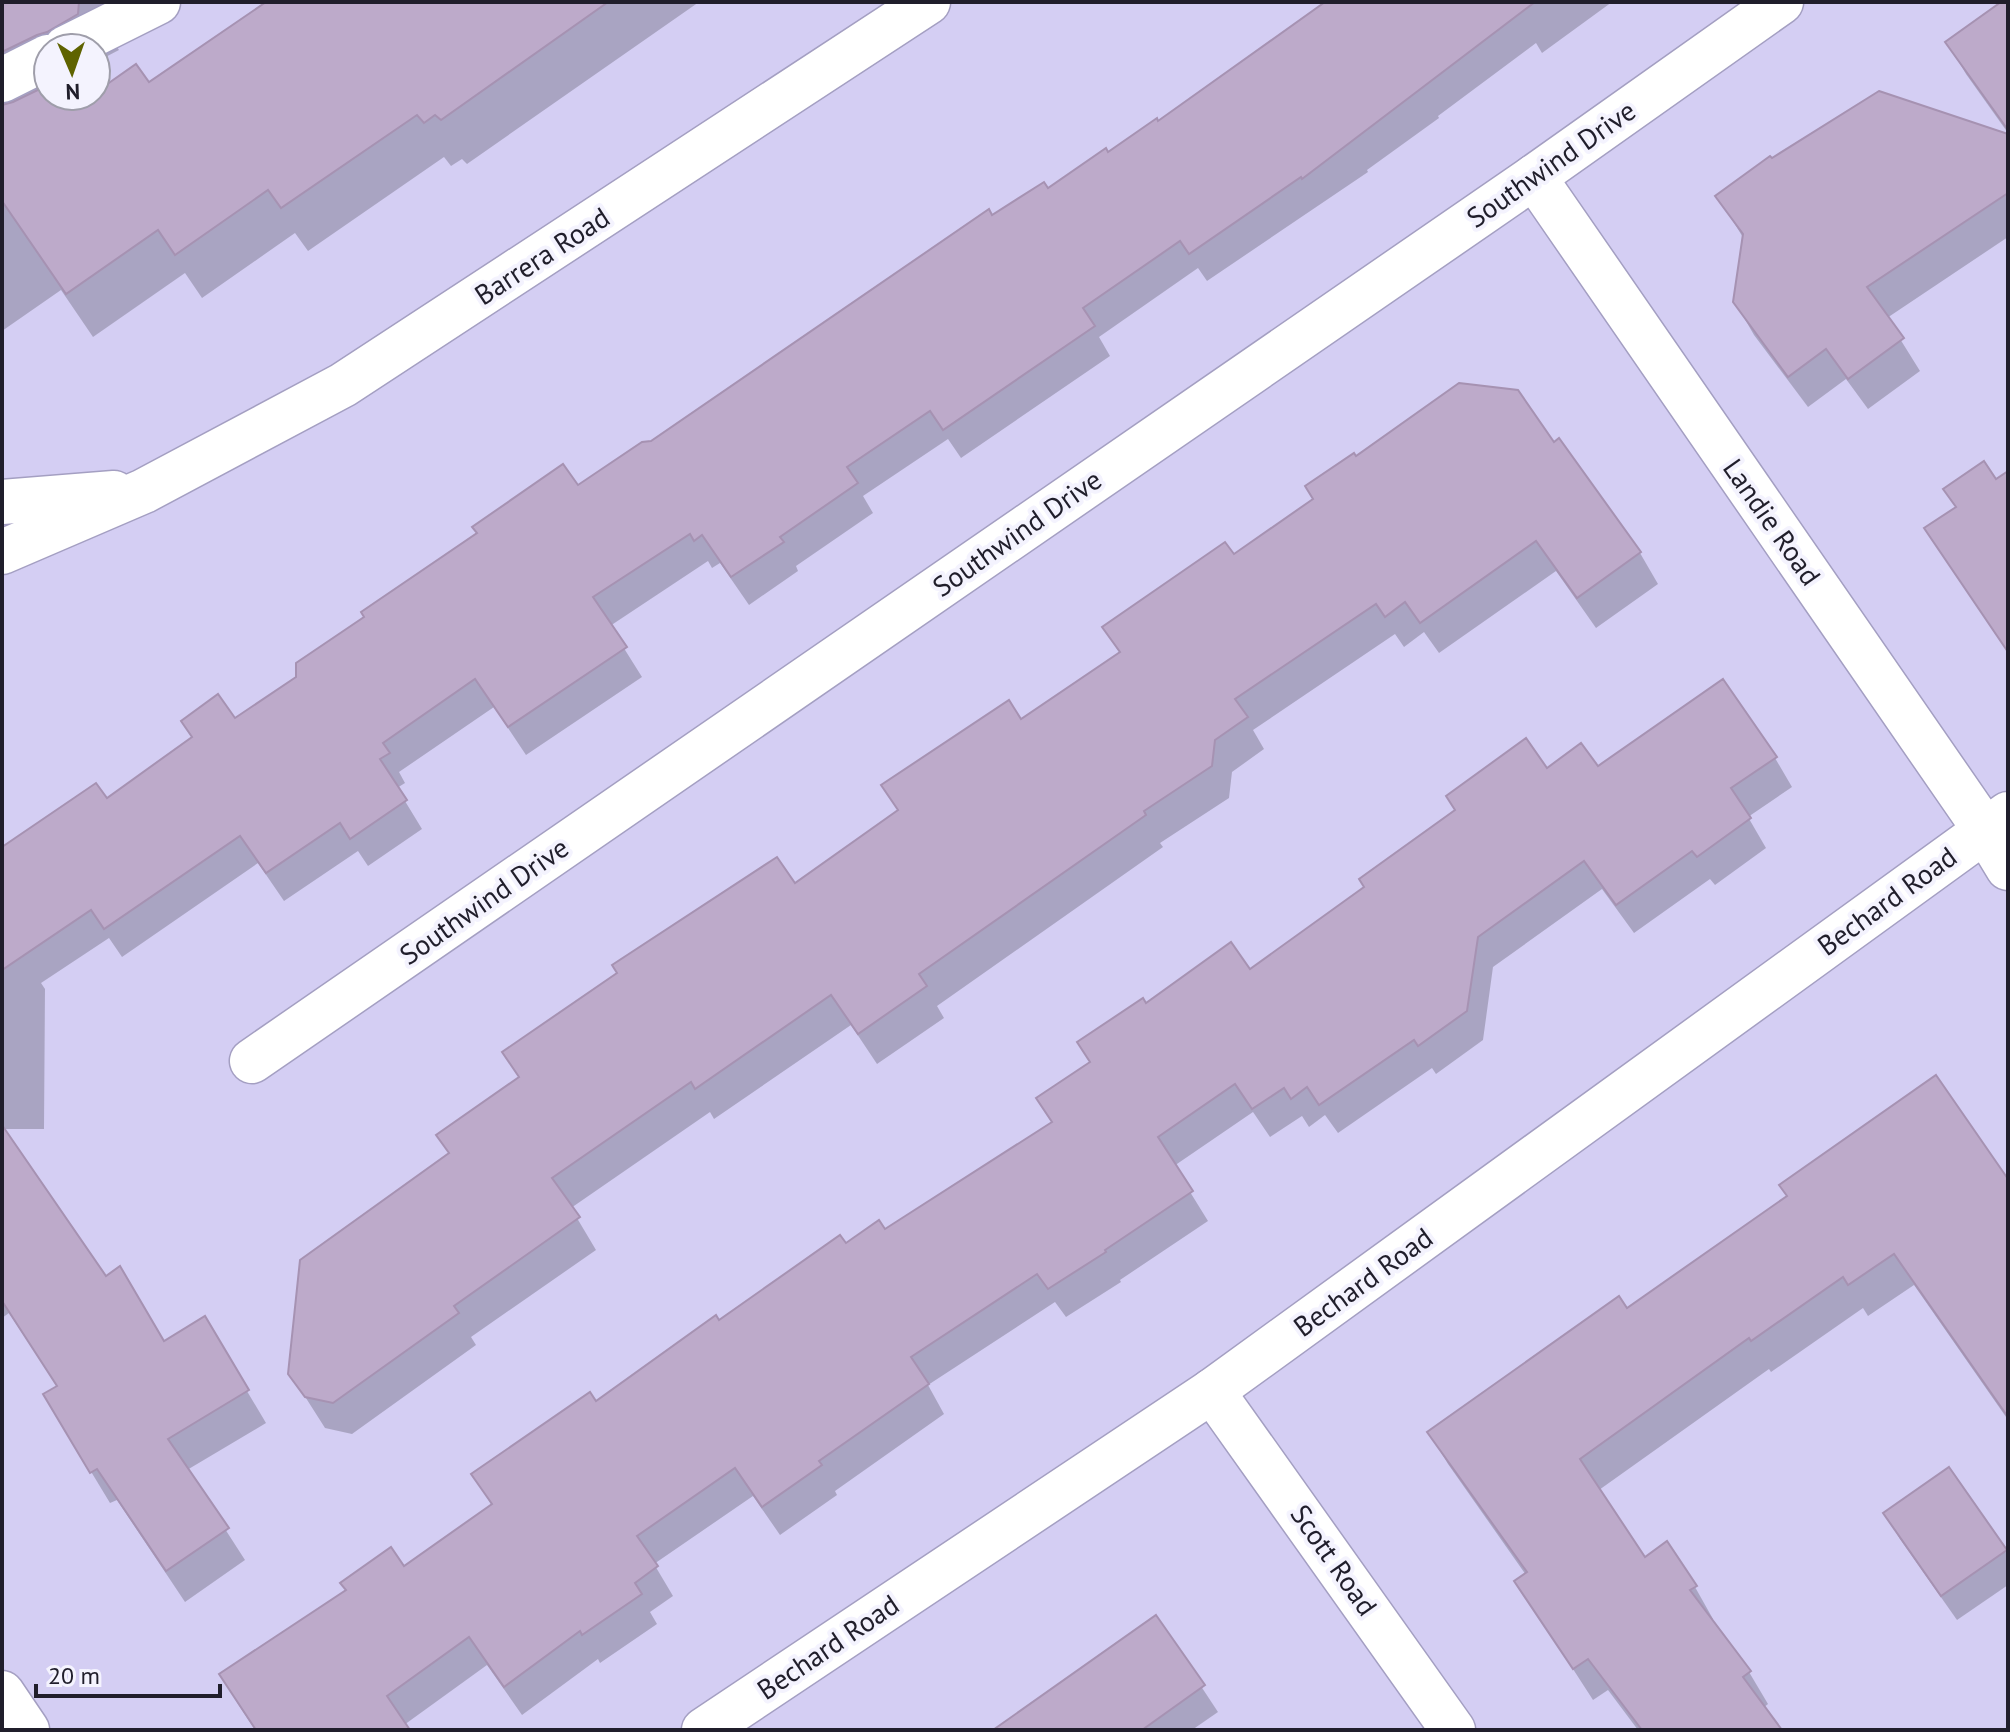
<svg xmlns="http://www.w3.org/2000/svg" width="2010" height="1732" viewBox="0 0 2010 1732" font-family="'PT Sans',sans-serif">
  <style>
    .shadow { fill: #0003 }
    .building { fill: #bdaaca; stroke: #a692b2; stroke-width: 2 }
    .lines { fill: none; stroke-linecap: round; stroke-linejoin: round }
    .street-casing { stroke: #a49fc2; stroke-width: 47 }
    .secondary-casing { stroke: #a49fc2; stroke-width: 47 }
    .street { stroke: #fff; stroke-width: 44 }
    .secondary { stroke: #fff; stroke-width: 44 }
    .labels { text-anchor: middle; stroke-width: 8; stroke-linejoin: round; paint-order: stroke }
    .street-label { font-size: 28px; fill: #201e2b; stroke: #f4f3fe }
  </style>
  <rect width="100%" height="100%" fill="#d4cef3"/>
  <!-- shadow -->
  <g class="shadow">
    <polygon points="2,2 166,2 112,39 119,50 96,62 96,48 48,48 48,86 16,102 50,153 270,2 699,2 467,164 462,159 451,166 444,157 308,251 295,233 202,298 185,273 93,337 61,290 2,331"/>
    <polygon points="1328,2 1612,2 1542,53 1536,43 1438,116 1439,118 1367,170 1368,172 1207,281 1198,268 1099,337 1110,356 961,458 948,439 863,496 873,513 796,566 798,571 749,605 720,563 712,568 708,561 610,626 642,677 526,755 494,707 399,772 405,783 397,788 422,829 368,866 358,851 284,901 258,863 122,957 109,938 41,983 45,989 44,1129 2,1129 105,1278 164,1344 204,1319 266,1423 187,1470 245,1560 185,1602 117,1500 110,1503 64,1427 58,1387 9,1313 2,1318 2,849 107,801 235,721 578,488 652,443 992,218 1048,191 1158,124"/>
    <polygon points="2008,9 2008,133 1966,74 1948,43"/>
    <polygon points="2008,136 2008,237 1887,318 1920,371 1868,409 1846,379 1808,407 1754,335 1735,302 1744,239 1718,197"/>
    <polygon points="1553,444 1640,553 1658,584 1596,628 1556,571 1439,653 1424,632 1404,647 1395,634 1253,730 1264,749 1232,772 1229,798 1160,843 1163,847 937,1006 944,1018 877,1064 851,1025 714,1119 710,1112 571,1208 596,1250 471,1337 476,1345 352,1434 325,1428 290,1373 450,1155 520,1079 505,1053 794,885 899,812 883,786 1020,721 1120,654 1105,628 1233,556 1315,500 1355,458"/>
    <polygon points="2008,472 2008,634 2000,640 1926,529 1957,508 1946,489 1995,481"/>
    <polygon points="1775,758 1792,787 1748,817 1766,848 1715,885 1710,879 1634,933 1602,889 1493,967 1483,1040 1436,1074 1432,1068 1338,1133 1325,1115 1309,1127 1302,1116 1270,1137 1253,1112 1174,1166 1208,1221 1120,1280 1121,1282 1066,1317 1055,1302 928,1385 944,1414 835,1491 837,1495 780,1535 753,1496 654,1564 673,1596 650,1612 657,1624 600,1663 598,1659 522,1715 487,1665 404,1725 407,1730 255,1730 238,1704 221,1675 404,1569 492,1506 474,1475 595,1403 719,1322 845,1246 885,1232 1053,1123 1092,1063 1145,1005 1249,972 1547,771"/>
    <polygon points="2008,1183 2008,1416 2006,1417 1914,1285 1868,1316 1863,1308 1771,1372 1769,1369 1599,1490 1645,1559 1695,1587 1713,1619 1710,1621 1749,1672 1768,1704 1763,1708 1779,1730 1638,1730 1608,1690 1593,1700 1516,1581 1526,1575 1448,1464 1429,1432 1626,1310"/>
    <polygon points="1886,1514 2005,1551 2008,1556 2008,1585 1957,1620 1900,1539"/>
    <polygon points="1156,1618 1218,1712 1192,1730 1009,1730"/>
  </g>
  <!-- building -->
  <g class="building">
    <polygon points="2,2 79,2 78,14 47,32 37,35 2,52"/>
    <polygon points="266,2 608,2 441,120 435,115 424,123 417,115 281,208 268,190 175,255 158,230 66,294 2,201 2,105 13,102 48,85 48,96 75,96 74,107 90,96 96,96 96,92 136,64 149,82"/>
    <polygon points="1325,2 1535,2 1302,179 1301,177 1189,254 1180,241 1083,308 1095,326 943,430 930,411 847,467 858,483 780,537 784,542 731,577 702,535 694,541 690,534 593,597 627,647 508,727 475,679 383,743 390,753 380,759 407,800 350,839 340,823 266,873 240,836 104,929 91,910 2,970 2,847 96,783 107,798 192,737 181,721 218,694 235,718 296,677 296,663 364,617 361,612 477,533 472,527 563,464 578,485 642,442 651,441 989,209 992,215 1044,182 1048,188 1106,148 1108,152 1157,118 1158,121"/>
    <polygon points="2001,2 2008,2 2008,130 1945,42"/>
    <polygon points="1879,91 2008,134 2008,193 1867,287 1904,338 1848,379 1826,349 1788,377 1733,302 1743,234 1715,196 1770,156 1772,158"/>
    <polygon points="1459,383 1518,390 1554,442 1559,438 1641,552 1577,598 1536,541 1420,623 1405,602 1385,617 1376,604 1235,699 1248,717 1215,740 1212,766 1144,811 1146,815 919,974 927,986 858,1034 831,995 695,1089 691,1082 552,1178 580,1217 454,1306 459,1313 333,1403 305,1397 288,1374 300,1260 449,1153 436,1135 519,1077 502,1052 617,973 612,965 777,857 795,883 898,810 881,785 1009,700 1021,719 1120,652 1102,627 1225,542 1234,554 1313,499 1305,486 1354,453 1356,456"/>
    <polygon points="1984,461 1996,479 2008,471 2008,652 1924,528 1956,507 1943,489"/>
    <polygon points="1723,679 1777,757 1731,788 1751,818 1697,857 1692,851 1616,905 1584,861 1478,937 1467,1011 1418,1046 1414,1040 1319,1105 1307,1087 1291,1099 1284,1088 1252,1109 1235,1084 1158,1137 1193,1191 1105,1250 1106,1252 1048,1289 1037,1274 911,1357 929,1384 819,1461 822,1465 762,1507 735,1468 637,1536 658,1566 635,1583 642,1594 582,1635 580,1631 504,1687 469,1637 387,1696 410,1730 256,1730 219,1674 346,1590 340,1583 391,1547 404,1566 492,1504 471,1474 590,1392 596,1401 716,1315 719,1320 840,1235 846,1243 879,1220 885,1229 1052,1122 1036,1098 1090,1062 1077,1042 1143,998 1146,1003 1231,942 1250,969 1364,887 1359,879 1455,810 1446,796 1526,738 1547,768 1581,743 1598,766"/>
    <polygon points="1936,1075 2008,1179 2008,1417 1894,1254 1848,1285 1843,1277 1751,1341 1749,1338 1580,1459 1645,1557 1667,1541 1697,1586 1690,1590 1751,1671 1743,1677 1782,1730 1642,1730 1588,1659 1573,1669 1514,1581 1527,1572 1427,1432 1619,1296 1627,1308 1787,1196 1779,1185"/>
    <polygon points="2,1125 106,1276 120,1266 164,1341 205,1316 249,1390 168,1439 229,1528 166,1571 97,1469 90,1473 43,1394 57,1386 2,1301"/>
    <polygon points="1949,1467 2007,1550 1941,1596 1883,1513"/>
    <polygon points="1156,1615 1205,1685 1142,1730 993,1730"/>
  </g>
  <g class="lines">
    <!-- street casing -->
    <g class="street-casing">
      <g id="street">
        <polyline points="66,48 158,2"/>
        <polyline points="2,80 48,57"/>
        <polyline points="1534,177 1985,830 2008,868"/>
        <polyline points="252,1061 1534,177 1781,2"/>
        <polyline points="1212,1391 1453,1730"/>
        <polyline points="2,1693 27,1730"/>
        <polyline points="704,1730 1212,1391 2008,814"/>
      </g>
    </g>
    <!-- secondary casing -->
    <g class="secondary-casing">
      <g id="secondary">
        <polyline points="2,502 114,493"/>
        <polyline points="2,552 144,491 343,385 928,2"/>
      </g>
    </g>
    <!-- street -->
    <use href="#street" class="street"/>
    <!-- secondary -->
    <use href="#secondary" class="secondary"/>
  </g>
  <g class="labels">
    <!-- street labels -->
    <g class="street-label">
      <text transform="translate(1551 164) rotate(-35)" y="10">Southwind Drive</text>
      <text transform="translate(542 256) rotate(-33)" y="10">Barrera Road</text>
      <text transform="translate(1772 522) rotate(55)" y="10">Landie Road</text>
      <text transform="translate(1017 533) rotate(-35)" y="10">Southwind Drive</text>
      <text transform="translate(484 901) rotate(-35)" y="10">Southwind Drive</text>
      <text transform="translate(1887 901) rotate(-36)" y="10">Bechard Road</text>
      <text transform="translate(1363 1282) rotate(-36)" y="10">Bechard Road</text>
      <text transform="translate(1334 1560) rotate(55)" y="10">Scott Road</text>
      <text transform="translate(828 1647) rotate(-34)" y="10">Bechard Road</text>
    </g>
  </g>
  <!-- border -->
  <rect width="2010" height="1732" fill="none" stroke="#201e2b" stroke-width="8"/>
  <!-- north arrow -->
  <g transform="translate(72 72) rotate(178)"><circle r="38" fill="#f4f3fe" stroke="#9f9eaa" stroke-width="2"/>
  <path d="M0-6L14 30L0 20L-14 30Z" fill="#5f6300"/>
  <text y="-12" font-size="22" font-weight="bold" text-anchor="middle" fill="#201e2b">N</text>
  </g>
  <!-- scale -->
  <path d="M36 1684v12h184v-12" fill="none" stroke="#201e2b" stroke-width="4"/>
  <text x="48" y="1684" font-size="24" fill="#201e2b" stroke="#f4f3fe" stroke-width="6" paint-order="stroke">20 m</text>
</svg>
